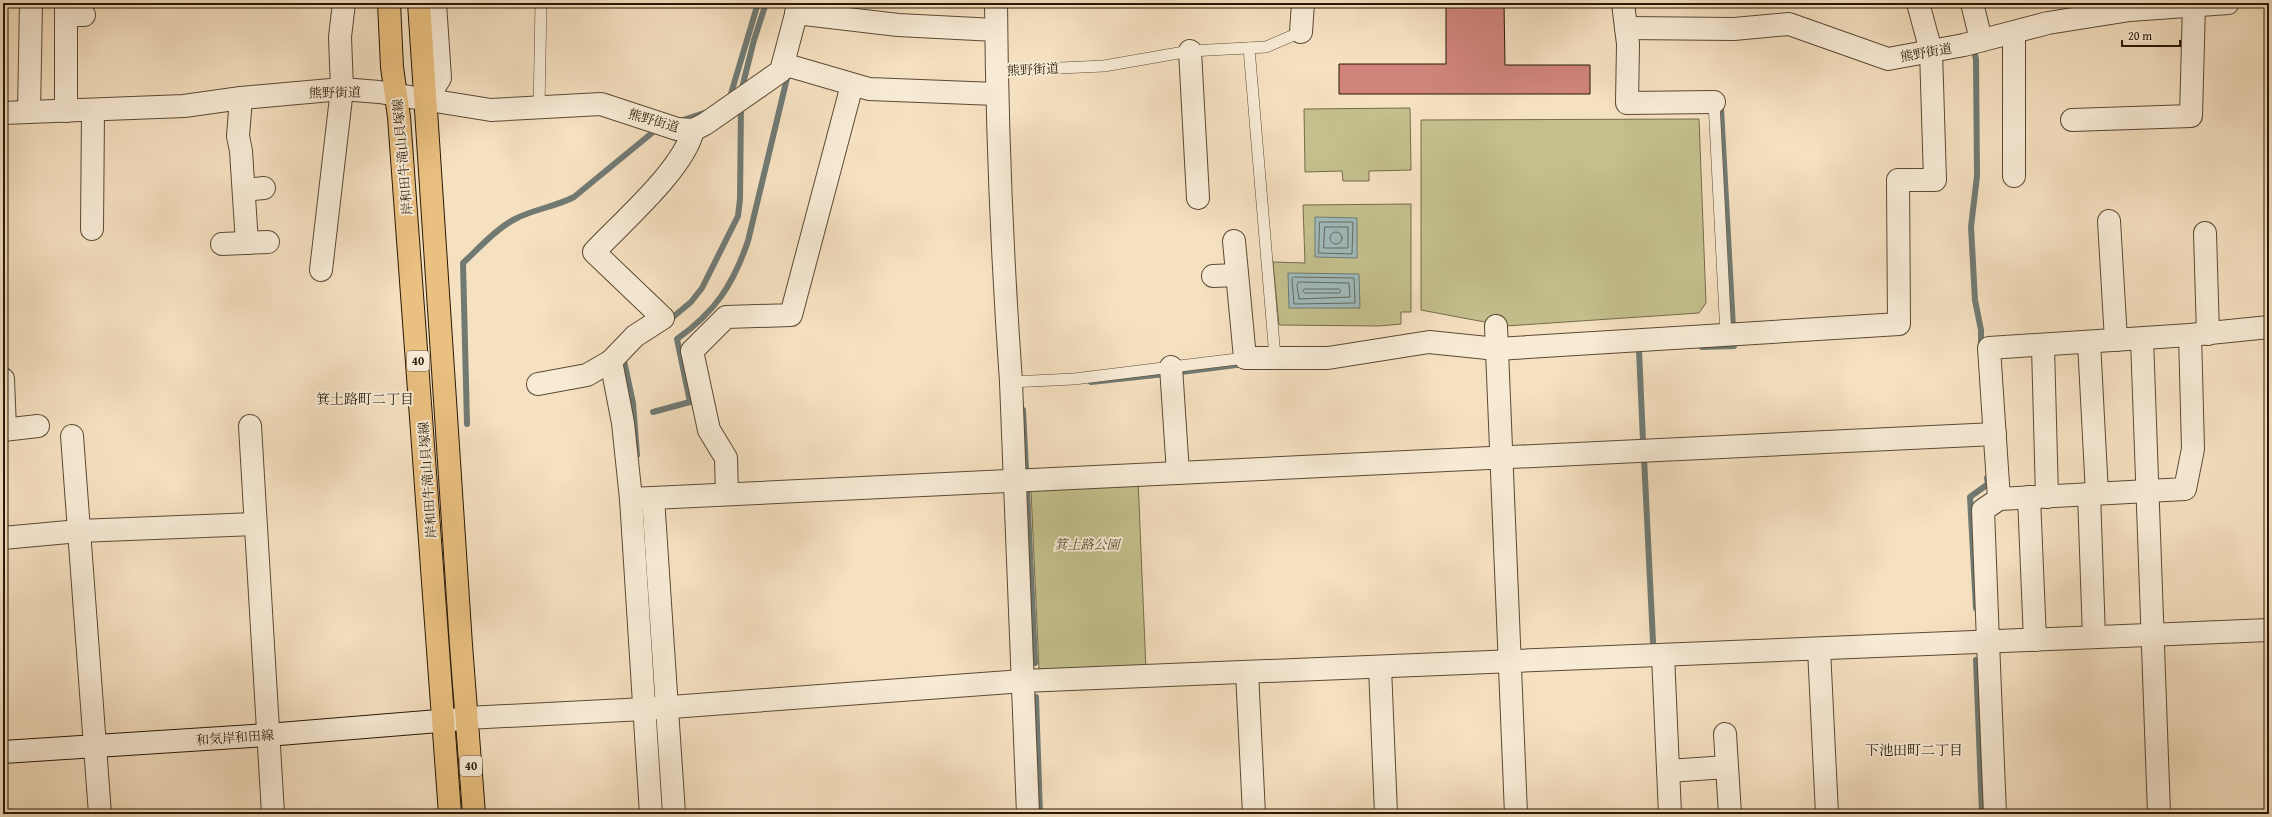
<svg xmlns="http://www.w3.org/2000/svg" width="2272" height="817" viewBox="0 0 2272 817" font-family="'Gentium Book Plus','Noto Serif JP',serif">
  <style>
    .green { fill: #c3c08d; stroke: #756c49 }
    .water { fill: #a0bbbc; stroke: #707a73 }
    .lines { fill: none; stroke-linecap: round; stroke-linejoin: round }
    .shore { stroke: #646a60; stroke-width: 1 }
    .stream { stroke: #707a73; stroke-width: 6 }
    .building { fill: #d0847b; stroke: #271805 }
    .service-casing { stroke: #5a4a34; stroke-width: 12 }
    .minor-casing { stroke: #5a4a34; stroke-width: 24 }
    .tertiary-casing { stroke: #5a4a34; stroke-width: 24 }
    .secondary-casing { stroke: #271805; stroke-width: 24 }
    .primary-casing { stroke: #271805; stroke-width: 24 }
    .service { stroke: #f8ebd6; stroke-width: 11 }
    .minor { stroke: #f8ebd6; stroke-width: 22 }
    .tertiary { stroke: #f8ebd6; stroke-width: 22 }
    .secondary { stroke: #f8ebd6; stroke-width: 22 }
    .primary { stroke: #eac080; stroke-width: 22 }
    .labels { text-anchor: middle; stroke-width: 4; stroke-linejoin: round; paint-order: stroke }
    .shield { fill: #f8ebd6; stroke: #665744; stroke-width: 1 }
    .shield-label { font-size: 12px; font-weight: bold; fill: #271805 }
    .street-label { font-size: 13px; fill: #271805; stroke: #f8ebd6 }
    .park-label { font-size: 13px; font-style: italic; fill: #564a2e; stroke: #f8ebd6 }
    .neighbourhood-label { font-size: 14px; fill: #271805; stroke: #f8ebd6 }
  </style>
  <rect width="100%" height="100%" fill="#f5e0c0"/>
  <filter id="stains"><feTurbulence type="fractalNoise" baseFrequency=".005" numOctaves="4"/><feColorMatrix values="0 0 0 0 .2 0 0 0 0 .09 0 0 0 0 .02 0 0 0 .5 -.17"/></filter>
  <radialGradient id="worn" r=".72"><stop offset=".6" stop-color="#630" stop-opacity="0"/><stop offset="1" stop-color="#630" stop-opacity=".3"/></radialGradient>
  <!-- green -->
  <g class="green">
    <polygon points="1410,108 1411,170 1369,171 1369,181 1343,181 1342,171 1305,172 1304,109"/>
    <polygon points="1699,119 1706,303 1699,313 1506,326 1421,310 1421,120"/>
    <polygon points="1411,204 1411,312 1401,312 1401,324 1379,326 1279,325 1273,262 1305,263 1303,205"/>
    <polygon points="1138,479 1146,671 1047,675 1039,669 1031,490"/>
  </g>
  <!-- water -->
  <g class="water">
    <polygon points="1315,217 1357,218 1357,258 1315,257"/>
    <polygon points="1288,273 1359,274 1360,308 1289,308"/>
  </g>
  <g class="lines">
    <!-- shore -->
    <g class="shore">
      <polygon points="1320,222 1353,222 1352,254 1319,253"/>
      <polygon points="1325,227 1348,227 1348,248 1324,248"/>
      <circle cx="1336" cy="238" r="6"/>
      <polygon points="1294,277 1354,278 1355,303 1294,304 1292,279"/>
      <polygon points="1299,282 1349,283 1350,297 1299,299 1297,285"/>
      <polygon points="1305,289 1339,289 1341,291 1339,293 1305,293 1303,291"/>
    </g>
    <!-- stream -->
    <g class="stream">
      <polyline points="1973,47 1976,59 1977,176 1971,227 1975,300 1981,330 1981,349"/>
      <polyline points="741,92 754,40 766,3"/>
      <polyline points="730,97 758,3"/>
      <polyline points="680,121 704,113"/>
      <polyline points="667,322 691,302 702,288 738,216 740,199 741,105"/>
      <polyline points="1702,347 1734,346 1721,108 1716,108"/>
      <polyline points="1639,350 1643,441"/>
      <polyline points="625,356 624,361 633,403 637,455"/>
      <polyline points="1181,372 1244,364"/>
      <polyline points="1091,382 1165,374"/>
      <polyline points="1023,410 1026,469"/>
      <path d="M653 412 690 402 677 339C715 312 733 285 748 241L788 74"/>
      <path d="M467 424 463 263C479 248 496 229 515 219 534 209 555 207 574 197L658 128"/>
      <polyline points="1644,457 1653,642"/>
      <polyline points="1027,490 1035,663"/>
      <polyline points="1976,608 1970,497 1988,484 1987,478"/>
      <polyline points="1976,660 1982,814"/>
      <polyline points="1036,697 1040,814"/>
      <polyline points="658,755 662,814"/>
    </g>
  </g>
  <!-- building -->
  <polygon class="building" points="1446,3 1504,3 1505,65 1590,65 1590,94 1339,94 1339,64 1446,64"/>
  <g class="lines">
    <!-- service casing -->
    <g class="service-casing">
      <g id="service">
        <polyline points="1249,48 1275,357"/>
        <polyline points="995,71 1104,66 1190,51 1266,47 1301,32"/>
        <polyline points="1714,102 1726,336"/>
        <polyline points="539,109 541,3"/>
        <polyline points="1011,382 1074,379 1245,358"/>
      </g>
    </g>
    <!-- minor casing -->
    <g class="minor-casing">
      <g id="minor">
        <polyline points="66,3 66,111"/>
        <path d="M996 3C997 129 1002 255 1011 382"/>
        <polyline points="1623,3 1628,44 1627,103 1714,102"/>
        <polyline points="1972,3 1981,40"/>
        <polyline points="796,13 898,25 996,30"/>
        <polyline points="66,15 84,15"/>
        <polyline points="1626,28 1734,29 1789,24 1888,59 1964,45 2048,23 2130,10 2228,3"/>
        <polyline points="1301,32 1303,3"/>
        <polyline points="1190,51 1198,198"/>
        <polyline points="783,64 869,89 996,94"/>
        <polyline points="241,98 238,136 241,151 247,243"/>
        <polyline points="426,100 440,78 435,3"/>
        <polyline points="29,112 31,3"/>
        <polyline points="3,113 184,106 241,98 342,89 379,92 491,110 601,104 677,129 693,130 705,124 781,71 799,3"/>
        <polyline points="2072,120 2191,116 2194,5"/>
        <polyline points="2014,176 2014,32"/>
        <polyline points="244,190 264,188"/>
        <polyline points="2109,221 2116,340"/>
        <polyline points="92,229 93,111"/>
        <polyline points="2205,233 2208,334"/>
        <polyline points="1234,241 1245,358 1328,358 1429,342 1497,349 1899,324 1898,180 1935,180 1931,51 1918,3"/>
        <polyline points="222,244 268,242"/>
        <polyline points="321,270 342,89 340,37 344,3"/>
        <polyline points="1213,276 1237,275"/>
        <polyline points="1496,326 1516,814"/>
        <polyline points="2142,339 2159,814"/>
        <polyline points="2089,342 2097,494"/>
        <polyline points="2043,346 2047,497"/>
        <path d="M611 361 635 336 663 318 594 252C622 222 684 169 693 130"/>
        <polyline points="1171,367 1178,473"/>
        <polyline points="3,379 5,429"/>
        <polyline points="538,384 587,375 611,361 623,423 631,499 651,814"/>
        <polyline points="250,426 273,814"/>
        <polyline points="3,430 38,426"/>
        <polyline points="72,436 100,814"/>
        <polyline points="727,494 726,458 709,430 692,351 726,317 791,315 852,85"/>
        <polyline points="2089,494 2094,637"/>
        <polyline points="2029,497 2035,640"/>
        <polyline points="653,498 674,814"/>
        <polyline points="631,499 1995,434"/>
        <polyline points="1999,499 2185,489 2193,449 2190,335"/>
        <polyline points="3,538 79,531 255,524"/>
        <polyline points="1988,642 1983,510 1999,499 1989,348 2190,335 2269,327"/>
        <polyline points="1819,649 1827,814"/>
        <polyline points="1663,655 1670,814"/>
        <polyline points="1380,667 1386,814"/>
        <polyline points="1247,672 1254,814"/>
        <polyline points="1725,734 1730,814"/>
        <polyline points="1668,771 1727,767"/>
      </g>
    </g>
    <!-- tertiary casing -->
    <g class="tertiary-casing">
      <g id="tertiary">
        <polyline points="1011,382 1028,814"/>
        <polyline points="1988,642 1995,814"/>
        <polyline points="467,718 644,709 1023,681 2269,630"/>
      </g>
    </g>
    <!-- secondary casing -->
    <g class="secondary-casing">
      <polyline id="secondary" points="3,752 267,735 463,719"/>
    </g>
    <!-- primary casing -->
    <g class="primary-casing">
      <g id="primary">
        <polyline points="389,3 392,67 399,117 450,814"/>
        <polyline points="419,3 461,645 474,814"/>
      </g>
    </g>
    <!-- service -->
    <use href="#service" class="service"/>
    <!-- minor -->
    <use href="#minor" class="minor"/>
    <!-- tertiary -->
    <use href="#tertiary" class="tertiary"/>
    <!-- secondary -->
    <use href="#secondary" class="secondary"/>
    <!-- primary -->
    <use href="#primary" class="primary"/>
  </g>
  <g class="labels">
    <!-- shield labels -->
    <g class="shield">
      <rect x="407" y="351" width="22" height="20" rx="3"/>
      <rect x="460" y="756" width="22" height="20" rx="3"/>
    </g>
    <g class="shield-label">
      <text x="418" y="365">40</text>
      <text x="471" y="770">40</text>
    </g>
    <!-- street labels -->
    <g class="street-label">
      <text transform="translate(1926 52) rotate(-10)" y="5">熊野街道</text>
      <text transform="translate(1033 69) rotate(-3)" y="5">熊野街道</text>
      <text transform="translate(335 92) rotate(-1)" y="5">熊野街道</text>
      <text transform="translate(654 120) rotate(16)" y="5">熊野街道</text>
      <text transform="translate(402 157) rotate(-95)" y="5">岸和田牛滝山貝塚線</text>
      <text transform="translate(427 480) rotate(-94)" y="5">岸和田牛滝山貝塚線</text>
      <text transform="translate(235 737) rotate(-4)" y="5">和気岸和田線</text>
    </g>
    <!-- park labels -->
    <g class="park-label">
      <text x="1087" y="549">箕土路公園</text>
    </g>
    <!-- neighbourhood labels -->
    <g class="neighbourhood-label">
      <text x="365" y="404">箕土路町二丁目</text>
      <text x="1914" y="755">下池田町二丁目</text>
    </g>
  </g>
  <!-- margin -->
  <rect width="2272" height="817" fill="none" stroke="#f5e0c0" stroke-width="16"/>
  <rect x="4" y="4" width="2264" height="809" fill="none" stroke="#271805" stroke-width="2"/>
  <rect x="8" y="8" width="2256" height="801" fill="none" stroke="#271805"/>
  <!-- scale -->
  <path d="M2122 40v6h58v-6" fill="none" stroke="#271805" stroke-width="2"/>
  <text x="2128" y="40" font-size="12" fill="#271805" stroke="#f8ebd6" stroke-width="3" paint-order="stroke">20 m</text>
  <rect width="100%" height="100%" filter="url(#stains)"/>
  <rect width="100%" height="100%" fill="url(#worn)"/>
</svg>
